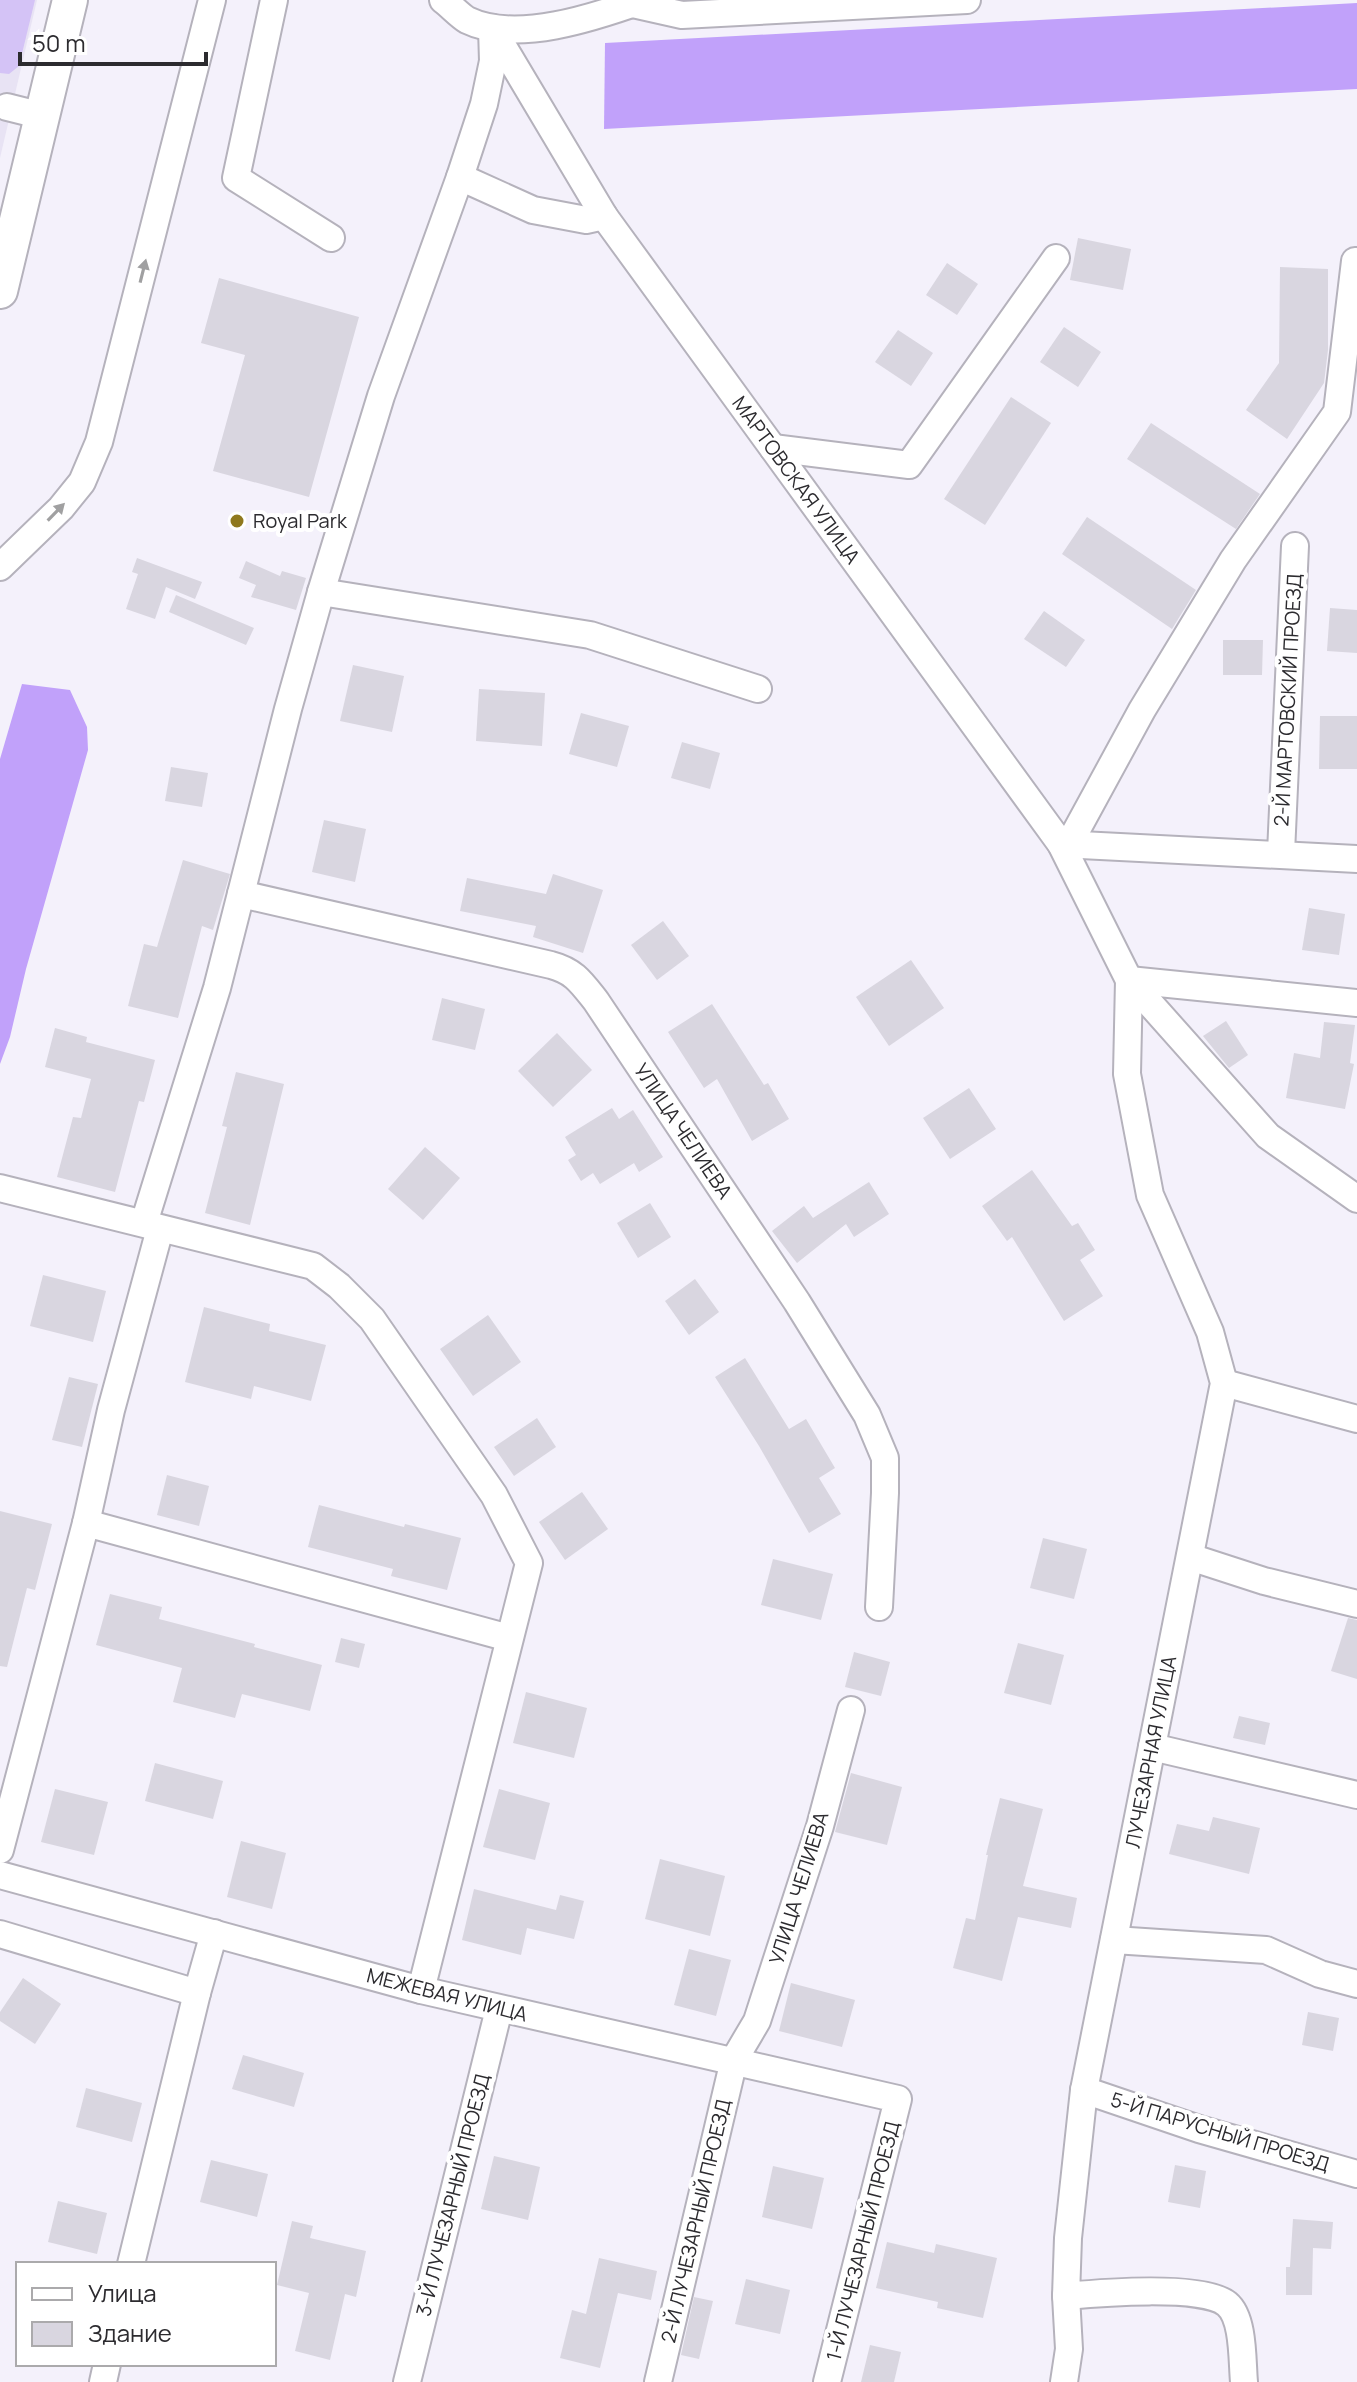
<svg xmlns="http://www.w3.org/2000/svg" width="1357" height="2382" viewBox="0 0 1357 2382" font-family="Manrope,sans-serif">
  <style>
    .built { fill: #e8e3f4 }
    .green { fill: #d4c3f6 }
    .forest { fill: #c1a1fa }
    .building { fill: #d9d6e0 }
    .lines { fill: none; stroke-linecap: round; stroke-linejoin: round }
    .minor-casing { stroke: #b5b2bc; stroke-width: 30 }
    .major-casing { stroke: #b5b2bc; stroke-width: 38 }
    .minor { stroke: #fff; stroke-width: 26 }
    .major { stroke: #fff; stroke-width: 34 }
    .oneway { fill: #a0a0a1 }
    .poi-dot { fill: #8f781e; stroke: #fff; stroke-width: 3 }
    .labels { text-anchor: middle; stroke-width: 8; stroke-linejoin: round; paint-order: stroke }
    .street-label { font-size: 20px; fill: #2c2b2f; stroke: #fff }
    .poi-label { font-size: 20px; fill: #2c2b2f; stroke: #fff; text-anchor: start }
  </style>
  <rect width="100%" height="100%" fill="#f4f1fb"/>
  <!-- built -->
  <polygon class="built" points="0,0 37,0 0,158"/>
  <!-- green -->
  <polygon class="green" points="0,0 35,0 19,66 9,74 0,73"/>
  <!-- forest -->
  <g class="forest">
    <polygon points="1357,3 1357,89 604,129 605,43"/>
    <polygon points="22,684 70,690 87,727 88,750 26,969 10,1037 0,1064 0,759"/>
  </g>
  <!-- building -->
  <g class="building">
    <polygon points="1078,238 1131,249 1123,290 1070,280"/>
    <polygon points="947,263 978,284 957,315 926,295"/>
    <polygon points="1280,267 1328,269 1328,350 1324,383 1287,439 1246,410 1279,363"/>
    <polygon points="219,278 359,317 309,497 213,471 245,355 201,343"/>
    <polygon points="1064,327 1101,352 1078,387 1040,362"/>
    <polygon points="898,330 933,353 911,386 875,362"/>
    <polygon points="1011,397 1051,423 985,525 944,499"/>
    <polygon points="1151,423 1260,494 1236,529 1127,459"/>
    <polygon points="1087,517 1196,590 1172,629 1062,554"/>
    <polygon points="137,558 202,582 195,599 166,587 155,619 126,609 138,574 132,572"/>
    <polygon points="246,561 280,576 282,571 306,578 296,610 251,597 256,585 239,578"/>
    <polygon points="176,595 254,628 246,645 169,612"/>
    <polygon points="1330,608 1357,610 1357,653 1327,651"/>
    <polygon points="1044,611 1085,640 1066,667 1024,639"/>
    <polygon points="1223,640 1263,640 1262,675 1223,675"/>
    <polygon points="353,665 404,676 392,732 340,721"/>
    <polygon points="479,689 545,693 542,746 476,741"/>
    <polygon points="581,713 629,726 617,767 569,754"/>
    <polygon points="1320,716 1357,716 1357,769 1319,769"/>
    <polygon points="682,742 720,753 710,789 671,778"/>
    <polygon points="171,767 208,773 202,807 165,801"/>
    <polygon points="324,820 366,829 355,882 312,872"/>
    <polygon points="183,860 230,874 213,930 202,926 178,1018 128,1006 144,944 157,947"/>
    <polygon points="553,874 603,890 583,953 533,937 536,926 460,911 467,878 546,894"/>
    <polygon points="1309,908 1345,914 1339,955 1302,950"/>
    <polygon points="663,921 689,956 657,980 631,945"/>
    <polygon points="911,960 944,1008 889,1046 856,997"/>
    <polygon points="442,998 485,1009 475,1050 432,1040"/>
    <polygon points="712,1004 764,1085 768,1083 789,1119 752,1141 717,1079 704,1088 668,1032"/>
    <polygon points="1226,1021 1248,1055 1229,1068 1203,1036"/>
    <polygon points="1324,1022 1355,1025 1350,1063 1354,1064 1345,1109 1286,1098 1294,1053 1320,1058"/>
    <polygon points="55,1028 87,1037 86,1042 155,1060 144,1102 139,1101 115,1192 57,1177 73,1117 81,1118 91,1079 45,1067"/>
    <polygon points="557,1033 592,1070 553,1107 518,1071"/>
    <polygon points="236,1072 284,1084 250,1225 205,1213 227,1127 222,1126"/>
    <polygon points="969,1088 996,1129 950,1159 923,1118"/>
    <polygon points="612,1108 619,1119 633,1110 663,1157 639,1172 634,1163 600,1184 593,1173 581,1181 568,1160 576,1155 565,1137"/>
    <polygon points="425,1147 460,1178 423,1220 388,1189"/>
    <polygon points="1032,1170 1072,1226 1078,1223 1095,1250 1080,1260 1103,1296 1064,1321 1012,1237 1007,1241 982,1206"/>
    <polygon points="869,1182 889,1214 854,1237 846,1224 797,1263 772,1231 804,1206 813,1218"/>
    <polygon points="650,1203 671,1237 638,1258 617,1223"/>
    <polygon points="43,1275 106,1291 93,1342 30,1326"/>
    <polygon points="695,1279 719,1312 689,1335 665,1301"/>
    <polygon points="204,1307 270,1324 269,1331 326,1345 311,1401 254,1386 251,1399 185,1382"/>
    <polygon points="488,1315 521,1362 473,1396 440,1349"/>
    <polygon points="745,1358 789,1429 806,1419 835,1468 819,1478 841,1514 809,1533 759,1446 715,1377"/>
    <polygon points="69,1377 98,1384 82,1447 52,1440"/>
    <polygon points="537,1418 556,1447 514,1476 494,1447"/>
    <polygon points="167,1475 209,1486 199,1526 157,1515"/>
    <polygon points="582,1492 608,1529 565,1560 539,1522"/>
    <polygon points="319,1505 404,1527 405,1524 461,1538 447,1590 391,1576 393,1569 308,1547"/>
    <polygon points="0,1511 52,1524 35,1590 27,1588 7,1667 0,1666"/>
    <polygon points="1043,1538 1087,1549 1074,1599 1030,1588"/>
    <polygon points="773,1559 833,1574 821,1620 761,1605"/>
    <polygon points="110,1594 162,1607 159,1619 255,1644 254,1647 322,1665 310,1711 242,1694 235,1718 173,1702 182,1668 96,1645"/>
    <polygon points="1348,1618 1357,1620 1357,1679 1331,1671"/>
    <polygon points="341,1638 365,1644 359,1668 335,1662"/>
    <polygon points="1018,1643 1064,1655 1051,1705 1004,1693"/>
    <polygon points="854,1652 890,1662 881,1696 845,1687"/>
    <polygon points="526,1692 587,1708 574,1758 513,1743"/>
    <polygon points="1239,1716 1270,1723 1265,1745 1233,1738"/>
    <polygon points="155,1763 223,1781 213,1819 145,1801"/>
    <polygon points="851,1773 902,1787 887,1845 835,1832"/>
    <polygon points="55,1789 108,1802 94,1855 41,1842"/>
    <polygon points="499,1789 550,1803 535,1860 483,1847"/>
    <polygon points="1000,1798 1043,1809 1023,1886 1077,1898 1071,1928 1018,1917 1002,1981 953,1968 966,1918 975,1920 988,1855 986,1855"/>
    <polygon points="1213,1817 1260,1828 1249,1874 1169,1854 1177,1824 1209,1831"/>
    <polygon points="241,1841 286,1853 272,1909 227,1897"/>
    <polygon points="660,1859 725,1876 710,1936 645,1919"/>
    <polygon points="474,1889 556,1910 560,1895 584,1901 574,1939 527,1928 521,1955 462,1940"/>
    <polygon points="689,1949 731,1960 716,2016 674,2005"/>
    <polygon points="23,1978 61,2004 35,2044 0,2021 0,2012"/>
    <polygon points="791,1983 855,2000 842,2047 779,2031"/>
    <polygon points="1308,2012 1339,2018 1333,2051 1302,2045"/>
    <polygon points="243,2055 304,2073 294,2107 232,2089"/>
    <polygon points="86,2088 142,2103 132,2142 76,2127"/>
    <polygon points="494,2156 540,2167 528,2220 481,2209"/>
    <polygon points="211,2160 268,2174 257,2217 200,2202"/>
    <polygon points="1175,2165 1206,2171 1200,2208 1168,2202"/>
    <polygon points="773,2166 824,2178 812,2229 762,2217"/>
    <polygon points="58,2201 107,2213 97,2254 48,2242"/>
    <polygon points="1293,2219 1333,2222 1331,2249 1313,2248 1312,2295 1286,2295 1286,2267 1290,2267"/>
    <polygon points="292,2221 313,2226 310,2238 366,2251 356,2297 345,2294 330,2360 295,2351 309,2293 277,2285"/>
    <polygon points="887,2242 934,2253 936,2244 997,2258 983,2318 937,2308 938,2302 876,2288"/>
    <polygon points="599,2258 657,2271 651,2300 618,2293 600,2368 560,2358 572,2310 586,2314"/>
    <polygon points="746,2279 790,2290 780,2334 735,2324"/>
    <polygon points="694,2297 713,2301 699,2359 681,2355"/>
    <polygon points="870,2345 901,2352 894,2382 861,2382"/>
  </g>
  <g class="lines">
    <!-- minor casing -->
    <g class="minor-casing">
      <g id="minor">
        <polyline points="274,0 236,178 331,238"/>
        <path d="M443 0C451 6 459 15 467 20 516 44 595 17 643 0"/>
        <polyline points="633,4 682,15 967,0"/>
        <polyline points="492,28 604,216 1061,844 1129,980 1268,1136 1357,1199"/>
        <polyline points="7,107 43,116"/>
        <polyline points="460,177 533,210 586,220 604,216"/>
        <polyline points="773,448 909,465 1056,258"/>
        <polyline points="0,567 61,508 82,482 99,442 212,0"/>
        <polyline points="321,592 590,635 758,689"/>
        <polyline points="1061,844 1357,859"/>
        <polyline points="1069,844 1142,710 1233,560 1337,412 1355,261"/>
        <polyline points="1281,853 1295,546"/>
        <path d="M241 894 551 965C574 971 581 982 596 1001L797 1302 867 1415 885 1458V1493L879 1607"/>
        <path d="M1129 980 1127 1074 1150 1195 1210 1332 1224 1383 1084 2090 1068 2238 1066 2296C1098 2293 1203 2284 1227 2304 1244 2318 1242 2361 1244 2382"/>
        <polyline points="1129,980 1357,1003"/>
        <polyline points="0,1188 313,1266 339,1286 372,1319 494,1495 529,1563 421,1990"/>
        <polyline points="144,1223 217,988 288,709 321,592 381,396 460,177 484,104 493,61 492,28"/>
        <polyline points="1224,1383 1357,1419"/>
        <polyline points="86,1523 111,1410 160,1229"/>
        <polyline points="1190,1557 1264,1581 1357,1604"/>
        <polyline points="1152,1747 1357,1795"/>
        <polyline points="0,1850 86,1523 509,1638"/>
        <polyline points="0,1875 421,1990 898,2099 827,2382"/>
        <polyline points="0,1934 197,1993 131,2264"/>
        <polyline points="1114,1940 1266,1950 1320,1974 1357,1984"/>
        <polyline points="197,1993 214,1933"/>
        <polyline points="1084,2090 1199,2129 1357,2174"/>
        <polyline points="103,2382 107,2364"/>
        <polyline points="407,2382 499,2009"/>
        <polyline points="658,2382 734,2060 757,2021 820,1826 851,1710"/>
        <polyline points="1064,2382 1069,2349 1066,2296"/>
      </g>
    </g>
    <!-- major casing -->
    <g class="major-casing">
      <polyline id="major" points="0,291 70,0"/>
    </g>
    <!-- minor -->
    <use href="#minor" class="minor"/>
    <!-- major -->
    <use href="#major" class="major"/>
  </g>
  <!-- one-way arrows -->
  <defs><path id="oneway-solid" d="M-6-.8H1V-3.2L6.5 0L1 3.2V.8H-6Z" transform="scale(2)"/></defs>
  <g class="oneway">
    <use href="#oneway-solid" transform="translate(143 271) rotate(-76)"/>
    <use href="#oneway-solid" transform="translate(56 512) rotate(-46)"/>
  </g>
  <!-- markers -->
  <circle class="poi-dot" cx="237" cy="521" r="8"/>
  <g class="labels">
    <!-- street labels -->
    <g class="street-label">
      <text transform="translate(796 480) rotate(54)" y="7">МАРТОВСКАЯ УЛИЦА</text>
      <text transform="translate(1288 700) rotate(-87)" y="7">2-Й МАРТОВСКИЙ ПРОЕЗД</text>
      <text transform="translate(683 1131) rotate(56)" y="7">УЛИЦА ЧЕЛИЕВА</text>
      <text transform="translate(1151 1752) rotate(-79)" y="7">ЛУЧЕЗАРНАЯ УЛИЦА</text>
      <text transform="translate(799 1888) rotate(-73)" y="7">УЛИЦА ЧЕЛИЕВА</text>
      <text transform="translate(447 1995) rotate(14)" y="7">МЕЖЕВАЯ УЛИЦА</text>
      <text transform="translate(1220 2132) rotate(17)" y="7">5-Й ПАРУСНЫЙ ПРОЕЗД</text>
      <text transform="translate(453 2195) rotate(-76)" y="7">3-Й ЛУЧЕЗАРНЫЙ ПРОЕЗД</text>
      <text transform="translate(696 2221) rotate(-77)" y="7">2-Й ЛУЧЕЗАРНЫЙ ПРОЕЗД</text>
      <text transform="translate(863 2241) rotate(-76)" y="7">1-Й ЛУЧЕЗАРНЫЙ ПРОЕЗД</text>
    </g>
    <!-- poi labels -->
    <g class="poi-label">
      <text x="253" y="528">Royal Park</text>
    </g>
  </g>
  <!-- legend -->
  <rect x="16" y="2262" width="260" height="104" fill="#ffffff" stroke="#abaaac" stroke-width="2"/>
  <rect x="32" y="2288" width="40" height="12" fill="#ffffff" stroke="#abaaac" stroke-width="2"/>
  <text x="88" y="2302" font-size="24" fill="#2c2b2f">Улица</text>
  <rect x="32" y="2322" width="40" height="24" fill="#d9d6e0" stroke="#abaaac" stroke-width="2"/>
  <text x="88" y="2342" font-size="24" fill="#2c2b2f">Здание</text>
  <!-- scale -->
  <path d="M20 52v12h186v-12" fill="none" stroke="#2c2b2f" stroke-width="4"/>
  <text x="32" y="52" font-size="24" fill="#2c2b2f" stroke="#ffffff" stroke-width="6" paint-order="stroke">50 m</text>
</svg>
